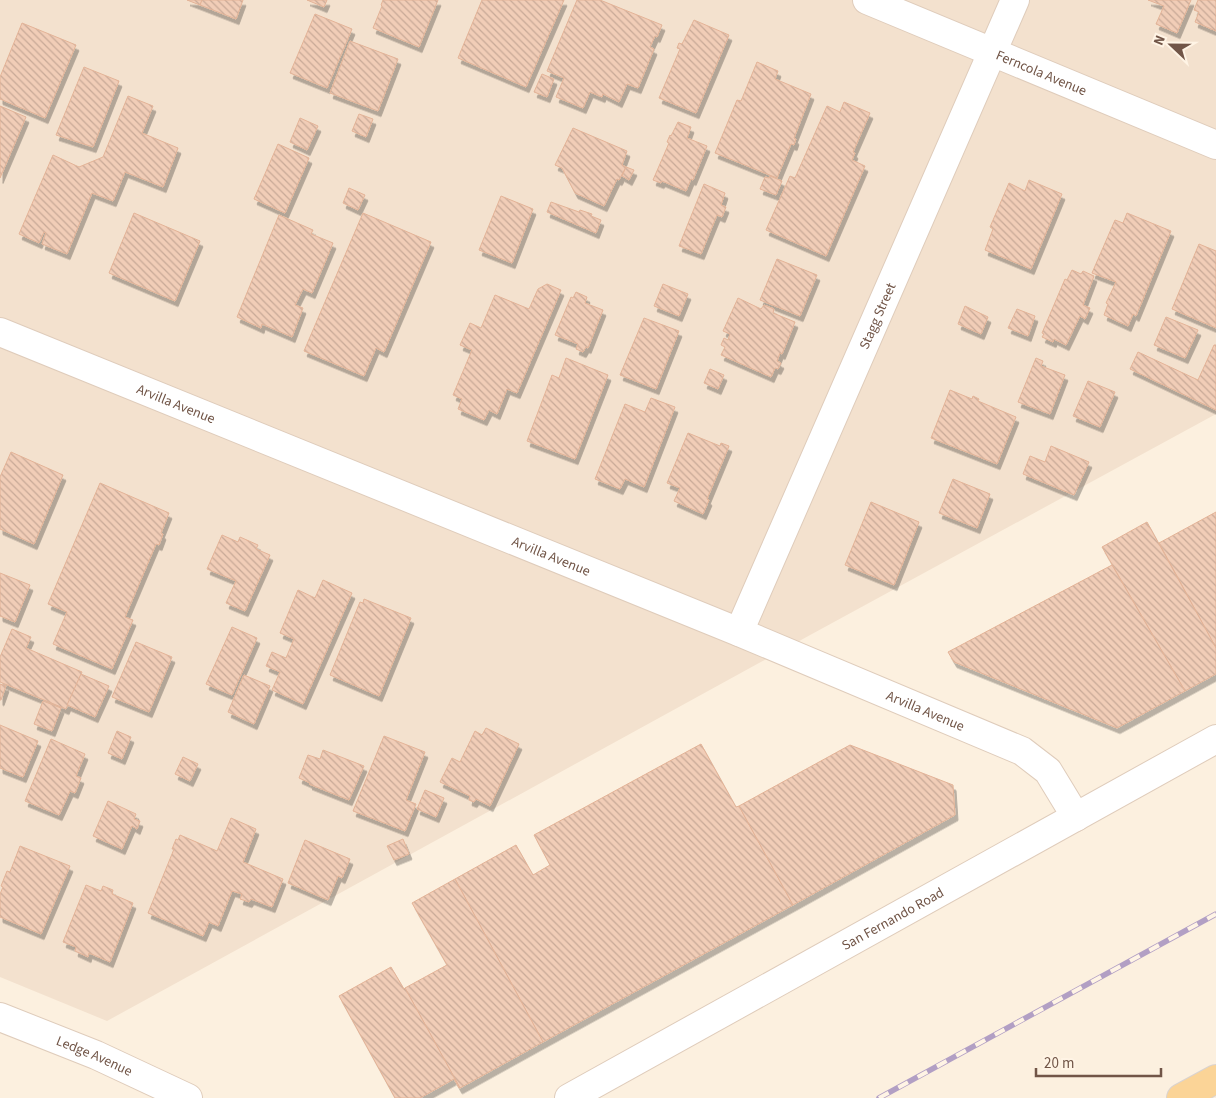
<svg xmlns="http://www.w3.org/2000/svg" width="1216" height="1098" viewBox="0 0 1216 1098" font-family="'Source Sans 3',sans-serif">
  <style>
    .residential { fill: #f3e1ce }
    .building { fill: url(#building-back-hatch); stroke: #e3b397; filter: url(#shadow) }
    .lines { fill: none; stroke-linecap: round; stroke-linejoin: round }
    .minor-casing { stroke: #dfccbb; stroke-width: 30 }
    .primary-casing { stroke: #dad3cf; stroke-width: 30 }
    .minor { stroke: #fff; stroke-width: 28 }
    .primary { stroke: #fbd497; stroke-width: 28 }
    .rail-casing { stroke: #b29fc4; stroke-width: 5.5 }
    .rail { stroke: #fff4e5; stroke-width: 4; stroke-dasharray: 11; stroke-linecap: butt }
    .labels { text-anchor: middle; stroke-width: 4; stroke-linejoin: round; paint-order: stroke }
    .street-label { font-size: 14px; fill: #715547; stroke: #fff4e5 }
  </style>
  <defs>
    <pattern id="building-back-hatch" width="6" height="6" patternUnits="userSpaceOnUse" patternTransform="scale(1.25)"><rect width="6" height="6" fill="#f1cdb7"/><path d="M-1 5l2 2M0 0l6 6M5-1l2 2" fill="none" stroke="#c8a997"/></pattern>
    <filter id="shadow"><feDropShadow dx="3" dy="5.5" stdDeviation="0" flood-color="#0004"/></filter>
  </defs>
  <rect width="100%" height="100%" fill="#fcf0df"/>
  <!-- residential -->
  <polygon class="residential" points="0,0 1216,0 1216,414 812,634 107,1021 0,977"/>
  <!-- building -->
  <g class="building">
    <polygon points="187,0 202,0 200,5"/>
    <polygon points="202,0 243,0 236,19 200,5"/>
    <polygon points="307,0 327,0 324,7"/>
    <polygon points="383,0 438,0 419,47 373,28 382,6 381,5"/>
    <polygon points="482,0 564,0 526,87 458,58"/>
    <polygon points="577,0 600,0 662,25 657,37 655,36 650,47 654,49 638,88 627,84 619,102 603,94 602,97 590,92 583,108 556,97 564,78 547,71"/>
    <polygon points="1148,0 1191,0 1177,33 1156,24 1164,6"/>
    <polygon points="1198,0 1216,0 1216,31 1195,22 1199,12 1194,10"/>
    <polygon points="315,14 352,29 327,88 290,73"/>
    <polygon points="694,20 729,35 696,113 659,98 680,49 677,48 679,43 682,44"/>
    <polygon points="22,23 76,45 45,118 0,99 0,77"/>
    <polygon points="350,41 398,59 378,111 330,93"/>
    <polygon points="757,62 778,71 775,79 811,94 794,138 796,139 794,145 791,144 777,178 715,153 737,100 741,101"/>
    <polygon points="84,67 119,81 93,147 56,135"/>
    <polygon points="542,74 554,79 547,97 534,92"/>
    <polygon points="128,96 153,106 142,133 178,148 163,187 125,172 113,201 92,193 67,254 42,244 46,233 44,232 39,243 19,234 53,155 79,167 103,157"/>
    <polygon points="844,102 870,113 853,152 855,153 852,160 865,166 826,256 766,230 790,176 795,178 827,106 840,112"/>
    <polygon points="0,106 26,117 0,178"/>
    <polygon points="359,114 373,119 366,137 352,131"/>
    <polygon points="300,118 318,126 307,150 290,142"/>
    <polygon points="678,122 691,127 687,138 707,146 693,180 691,179 686,191 662,181 661,183 653,180 669,143 667,142 670,135 671,136"/>
    <polygon points="573,128 627,151 622,165 626,167 619,180 617,179 604,206 575,193 562,168 555,165"/>
    <polygon points="278,144 309,158 285,213 254,199"/>
    <polygon points="626,167 634,170 629,180 622,176"/>
    <polygon points="770,176 782,181 776,195 760,189 765,177 769,178"/>
    <polygon points="1029,180 1062,194 1031,269 985,250 993,229 990,227 1009,183 1025,191"/>
    <polygon points="704,184 725,193 721,205 726,207 722,217 717,215 701,254 679,246"/>
    <polygon points="349,188 365,195 358,210 343,203"/>
    <polygon points="501,196 533,209 512,263 479,250"/>
    <polygon points="551,202 579,212 580,210 592,214 591,216 601,220 596,233 547,212"/>
    <polygon points="134,213 200,241 175,301 109,273"/>
    <polygon points="363,213 431,242 384,352 376,348 364,376 304,351"/>
    <polygon points="1127,213 1171,231 1136,316 1133,314 1128,326 1104,315 1108,304 1106,303 1116,282 1092,273 1115,220 1123,223"/>
    <polygon points="279,215 313,230 311,234 333,243 312,293 303,289 295,305 303,308 292,337 262,324 261,328 237,317"/>
    <polygon points="1199,244 1216,251 1216,328 1172,309"/>
    <polygon points="777,259 817,275 800,316 760,300"/>
    <polygon points="1072,270 1081,274 1083,271 1094,276 1083,305 1090,308 1085,319 1080,316 1066,345 1054,339 1053,342 1042,337 1044,334 1042,333 1065,279 1067,280"/>
    <polygon points="547,284 561,290 517,393 507,389 497,414 489,410 484,420 458,409 462,399 453,395 472,350 460,345 470,323 481,328 495,295 529,309 538,289"/>
    <polygon points="663,284 688,294 679,316 654,306"/>
    <polygon points="576,292 587,297 585,303 603,310 588,348 586,347 583,352 576,349 578,344 555,335 571,297 573,298"/>
    <polygon points="738,298 761,309 764,305 774,309 773,313 795,322 782,354 780,353 777,361 781,363 778,369 775,368 771,377 721,355 725,347 721,345 724,338 728,340 730,334 723,331"/>
    <polygon points="965,306 988,317 981,334 958,324"/>
    <polygon points="1017,309 1035,316 1028,336 1008,328"/>
    <polygon points="1166,317 1198,330 1185,358 1154,345"/>
    <polygon points="644,318 679,331 656,389 620,375"/>
    <polygon points="1214,345 1216,345 1216,410 1130,369 1138,352 1198,380"/>
    <polygon points="566,358 608,375 575,459 527,441 552,375 559,378"/>
    <polygon points="1036,358 1043,361 1041,366 1065,375 1050,414 1018,402"/>
    <polygon points="710,369 724,375 718,389 704,383"/>
    <polygon points="1088,381 1115,392 1100,427 1073,416"/>
    <polygon points="950,390 972,399 973,396 979,399 978,401 1016,417 997,464 931,438"/>
    <polygon points="651,398 675,407 644,487 625,479 620,489 595,479 625,404 645,412"/>
    <polygon points="688,433 720,446 721,443 729,446 707,499 709,500 703,514 674,501 680,488 667,483"/>
    <polygon points="1051,446 1089,462 1074,495 1023,474 1030,456 1045,462"/>
    <polygon points="11,452 63,475 34,544 0,529 0,477"/>
    <polygon points="953,479 990,494 977,528 939,513"/>
    <polygon points="100,483 169,513 161,533 163,534 159,545 156,544 125,617 133,620 112,669 53,644 67,612 48,604"/>
    <polygon points="871,502 919,522 894,585 845,565"/>
    <polygon points="1216,512 1216,648 1159,543"/>
    <polygon points="1147,522 1216,648 1216,674 1185,691 1102,547"/>
    <polygon points="222,535 238,542 240,537 258,545 256,549 270,555 245,611 226,603 236,581 207,569"/>
    <polygon points="1112,565 1185,691 1117,728 954,662 948,652"/>
    <polygon points="0,573 30,585 15,622 0,616"/>
    <polygon points="323,580 352,593 303,704 272,690 280,672 266,666 272,652 286,658 294,639 280,633 298,590 315,598"/>
    <polygon points="364,599 411,618 379,696 330,675 360,602 363,603"/>
    <polygon points="232,627 257,638 232,695 206,684"/>
    <polygon points="12,629 31,637 26,648 82,672 66,709 0,682 0,657"/>
    <polygon points="136,642 172,657 149,712 112,697"/>
    <polygon points="81,674 109,686 95,717 67,705"/>
    <polygon points="244,675 270,686 254,724 228,712"/>
    <polygon points="0,684 6,686 1,700 0,700"/>
    <polygon points="43,701 61,708 52,731 34,724"/>
    <polygon points="0,725 38,741 23,777 0,768"/>
    <polygon points="486,728 519,744 490,806 476,799 474,802 469,800 470,796 440,782 452,758 460,762 475,731 482,735"/>
    <polygon points="117,731 131,737 122,759 108,753"/>
    <polygon points="384,736 425,752 406,800 416,804 405,831 353,811"/>
    <polygon points="51,739 85,754 76,776 81,778 75,793 70,791 59,815 25,801"/>
    <polygon points="701,744 736,807 739,806 793,905 543,1042 455,879 516,845 533,875 550,865 534,835"/>
    <polygon points="850,745 953,785 955,815 793,905 739,806"/>
    <polygon points="323,750 364,766 349,800 309,784 310,783 299,778 308,755 320,759"/>
    <polygon points="183,757 198,764 190,781 175,774"/>
    <polygon points="425,790 444,798 436,817 417,809"/>
    <polygon points="108,801 136,814 134,819 140,821 137,829 132,826 122,849 93,836"/>
    <polygon points="231,818 256,829 243,862 283,879 272,907 251,899 249,902 240,899 242,894 232,891 218,926 209,922 203,936 148,913 174,849 172,849 176,839 178,840 180,835 217,851"/>
    <polygon points="403,839 409,854 394,860 387,846"/>
    <polygon points="305,840 350,859 342,878 338,876 328,900 288,883"/>
    <polygon points="20,846 70,866 41,934 0,917 0,894 3,887 1,886 7,871 10,872"/>
    <polygon points="455,879 543,1042 460,1088 405,988 447,965 412,903"/>
    <polygon points="86,885 101,891 103,886 113,890 112,894 133,903 110,962 89,953 88,957 75,951 76,947 63,942"/>
    <polygon points="391,967 404,989 405,988 460,1088 459,1088 454,1079 420,1098 395,1098 339,996"/>
  </g>
  <g class="lines">
    <!-- minor casing -->
    <g class="minor-casing">
      <g id="minor">
        <path id="s1" d="M867 0 1216 145"/>
        <path id="s2" d="M0 332 739 632 1022 751 1048 771 1076 817"/>
        <path id="s3" d="M739 632 1015 0"/>
        <path id="s4" d="M0 1017 96 1055 188 1098"/>
        <path id="s5" d="M569 1098 1216 739"/>
      </g>
    </g>
    <!-- primary casing -->
    <g class="primary-casing">
      <polyline id="primary" points="1181,1098 1216,1079"/>
    </g>
    <!-- minor -->
    <use href="#minor" class="minor"/>
    <!-- primary -->
    <use href="#primary" class="primary"/>
    <!-- rail casing -->
    <g class="rail-casing">
      <polyline id="rail" points="879,1098 1216,914"/>
    </g>
    <!-- rail -->
    <use href="#rail" class="rail"/>
  </g>
  <g class="labels">
    <!-- street labels -->
    <g class="street-label">
      <text dy="5" stroke="none"><textPath href="#s1" startOffset="189">Ferncola Avenue</textPath></text>
      <text dy="5" stroke="none"><textPath href="#s3" startOffset="345">Stagg Street</textPath></text>
      <text dy="5" stroke="none"><textPath href="#s2" startOffset="190">Arvilla Avenue</textPath></text>
      <text dy="5" stroke="none"><textPath href="#s2" startOffset="595">Arvilla Avenue</textPath></text>
      <text dy="5" stroke="none"><textPath href="#s2" startOffset="1000">Arvilla Avenue</textPath></text>
      <text dy="5" stroke="none"><textPath href="#s5" startOffset="370">San Fernando Road</textPath></text>
      <text dy="5" stroke="none"><textPath href="#s4" startOffset="102">Ledge Avenue</textPath></text>
    </g>
  </g>
  <!-- north arrow -->
  <g transform="translate(1171 45) rotate(292)" stroke="#fff4e5" stroke-width="4" paint-order="stroke">
  <path d="M0-4L9 19L0 12L-9 19Z" fill="#715547"/>
  <text y="-8" font-size="14" font-weight="bold" text-anchor="middle" fill="#715547">N</text>
  </g>
  <!-- scale -->
  <path d="M1036 1068v8h125v-8" fill="none" stroke="#715547" stroke-width="2.5"/>
  <text x="1044" y="1068" font-size="15" fill="#715547" stroke="#fff4e5" stroke-width="4" paint-order="stroke">20 m</text>
</svg>
